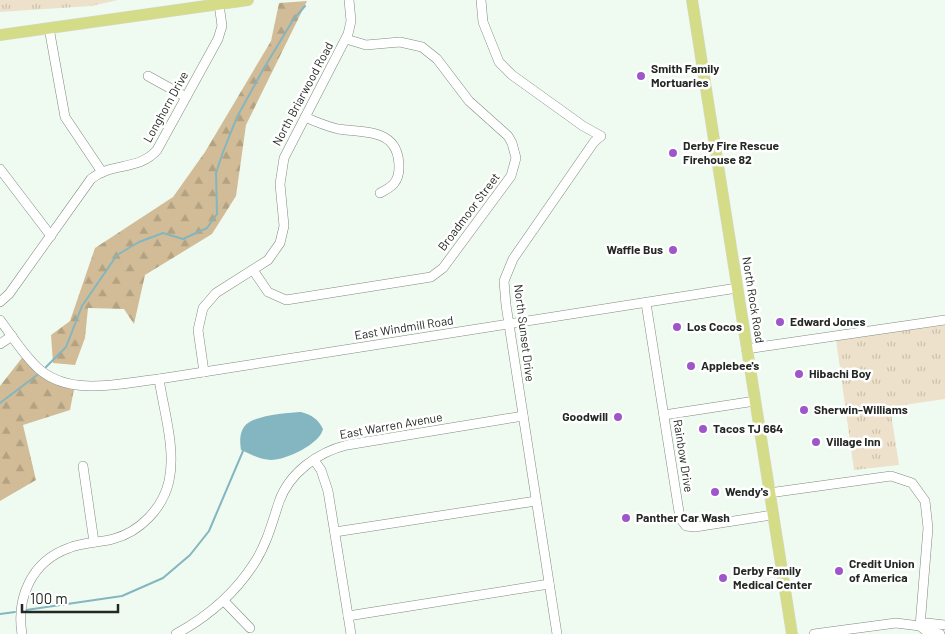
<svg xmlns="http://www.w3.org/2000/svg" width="945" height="634" viewBox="0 0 945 634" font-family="Barlow,sans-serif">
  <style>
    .grass { fill: url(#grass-tufts) }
    .forest { fill: url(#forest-firs) }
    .water { fill: #83b6c1 }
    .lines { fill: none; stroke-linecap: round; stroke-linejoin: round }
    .stream { stroke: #83b6c1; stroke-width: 2 }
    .minor-casing { stroke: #808a80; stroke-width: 10 }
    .major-casing { stroke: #d8d8d8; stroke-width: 12 }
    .minor { stroke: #fff; stroke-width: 9 }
    .major { stroke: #d4dc87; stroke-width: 11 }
    .poi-dot { fill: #9d57cb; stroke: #fff; stroke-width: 2 }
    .labels { text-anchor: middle; stroke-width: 5; stroke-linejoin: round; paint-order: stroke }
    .poi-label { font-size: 12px; font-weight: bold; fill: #242824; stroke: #fff; text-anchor: start }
    .street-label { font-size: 12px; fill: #242824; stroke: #fff }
  </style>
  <defs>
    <pattern id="grass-tufts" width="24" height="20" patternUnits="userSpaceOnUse" patternTransform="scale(1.25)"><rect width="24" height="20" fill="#eee1cb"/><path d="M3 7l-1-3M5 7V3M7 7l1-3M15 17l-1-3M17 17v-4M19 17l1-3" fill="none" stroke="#ccc1ae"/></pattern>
    <pattern id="forest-firs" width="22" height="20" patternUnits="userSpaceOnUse" patternTransform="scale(1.25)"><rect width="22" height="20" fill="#d1bc97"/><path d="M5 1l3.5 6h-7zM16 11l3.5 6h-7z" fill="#b3a282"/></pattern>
  </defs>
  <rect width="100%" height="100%" fill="#effbf0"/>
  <!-- grass -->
  <g class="grass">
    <polygon points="0,0 118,0 91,6 0,12"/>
    <polygon points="945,325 945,399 890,407 899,465 854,470 836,340"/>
  </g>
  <!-- forest -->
  <g class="forest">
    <polygon points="307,1 246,125 236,196 212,234 145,275 134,324 124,309 88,308 85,338 75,365 53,363 51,335 70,321 95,248 173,197 205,152 271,41 279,3"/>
    <polygon points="25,354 38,368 75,384 70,410 23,425 36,480 0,501 0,386"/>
  </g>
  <!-- water -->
  <path class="water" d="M301 412C312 415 318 419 323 429 320 444 286 460 271 460 261 460 250 454 241 450 240 443 239 434 244 427 252 415 287 413 301 412Z"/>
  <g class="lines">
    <!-- stream -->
    <g class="stream">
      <polyline points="46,367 66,347 82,306 117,255 139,242 163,233 183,239 207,228 217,214 216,173 223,152 237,117 264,68 293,20 305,6"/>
      <polyline points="0,403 37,375"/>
      <polyline points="26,610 122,596 163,578 190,555 209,531 243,451"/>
      <polyline points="0,614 15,612"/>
    </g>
    <!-- minor casing -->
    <g class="minor-casing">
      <g id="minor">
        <polyline points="481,0 483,22 499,62 512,75 583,126 601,136 594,142 513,259 504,281 506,305 557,634"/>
        <polyline points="49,28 65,117 102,172"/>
        <polyline points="148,76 186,97"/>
        <path d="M305 117C316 122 326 126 338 129 365 133 399 128 399 167 399 182 392 187 380 193"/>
        <polyline points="0,169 51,236"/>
        <polyline points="253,270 268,292 286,300 431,277 443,268 511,176 516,158 512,143 508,136 469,101 437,59 422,47 400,42 366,45 346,39"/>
        <path d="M0 302 9 294 91 179C111 162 139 171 157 150L218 39 222 26 219 4"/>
        <polyline points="646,303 680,518 686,526 695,527 772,515"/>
        <path d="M0 320C12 336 24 356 39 369 71 397 121 383 159 379L737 288"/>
        <polyline points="0,344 12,336"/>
        <polyline points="746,349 945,320"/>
        <polyline points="204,372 198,330 203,308 216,293 268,260 280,243 284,226 280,184 284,158 348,34 351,21 349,0"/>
        <polyline points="664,415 755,401"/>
        <polyline points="314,460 321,470 328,491 351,634"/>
        <polyline points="83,466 94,542"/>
        <polyline points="769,493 891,476 912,483 925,501 928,528 920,626 896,623 814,634"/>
        <polyline points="335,532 536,501"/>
        <polyline points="224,601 250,628"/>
        <polyline points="348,616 549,584"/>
        <path d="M22 634C16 597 32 561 69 548 83 542 99 543 113 539 140 532 163 508 169 481 176 449 164 412 159 379"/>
        <path d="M176 634C209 616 235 594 255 562 267 543 272 523 279 502 289 473 318 452 347 445L523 416"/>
        <polyline points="940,634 926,631 920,626 927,623 945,625"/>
      </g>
    </g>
    <!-- major casing -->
    <g class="major-casing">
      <g id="major">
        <polyline points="692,0 792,634"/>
        <polyline points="0,35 248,0"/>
      </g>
    </g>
    <!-- minor -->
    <use href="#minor" class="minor"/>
    <!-- major -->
    <use href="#major" class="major"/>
  </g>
  <!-- markers -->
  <g class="poi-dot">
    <circle cx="641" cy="76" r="5"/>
    <circle cx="673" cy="153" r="5"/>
    <circle cx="673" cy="250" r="5"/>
    <circle cx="780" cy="322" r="5"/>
    <circle cx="677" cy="327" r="5"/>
    <circle cx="691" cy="366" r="5"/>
    <circle cx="799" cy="374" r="5"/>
    <circle cx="804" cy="410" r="5"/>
    <circle cx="618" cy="417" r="5"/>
    <circle cx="703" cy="429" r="5"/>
    <circle cx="816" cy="442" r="5"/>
    <circle cx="715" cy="492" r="5"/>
    <circle cx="626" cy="518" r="5"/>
    <circle cx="839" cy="571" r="5"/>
    <circle cx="723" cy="578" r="5"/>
  </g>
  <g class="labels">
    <!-- poi labels -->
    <g class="poi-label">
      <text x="651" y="73">Smith Family<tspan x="651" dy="14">Mortuaries</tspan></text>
      <text x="683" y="150">Derby Fire Rescue<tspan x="683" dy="14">Firehouse 82</tspan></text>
      <text x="663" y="254" text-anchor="end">Waffle Bus</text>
      <text x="790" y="326">Edward Jones</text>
      <text x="687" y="331">Los Cocos</text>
      <text x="701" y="370">Applebee's</text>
      <text x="809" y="378">Hibachi Boy</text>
      <text x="814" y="414">Sherwin-Williams</text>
      <text x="608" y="421" text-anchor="end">Goodwill</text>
      <text x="713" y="433">Tacos TJ 664</text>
      <text x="826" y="446">Village Inn</text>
      <text x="725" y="496">Wendy's</text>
      <text x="636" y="522">Panther Car Wash</text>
      <text x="849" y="568">Credit Union<tspan x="849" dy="14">of America</tspan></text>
      <text x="733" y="575">Derby Family<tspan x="733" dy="14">Medical Center</tspan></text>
    </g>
    <!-- street labels -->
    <g class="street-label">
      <text transform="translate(303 94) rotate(-62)" y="4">North Briarwood Road</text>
      <text transform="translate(166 107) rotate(-61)" y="4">Longhorn Drive</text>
      <text transform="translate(469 212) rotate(-53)" y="4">Broadmoor Street</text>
      <text transform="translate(753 300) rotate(81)" y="4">North Rock Road</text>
      <text transform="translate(404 328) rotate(-9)" y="4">East Windmill Road</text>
      <text transform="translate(524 333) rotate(83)" y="4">North Sunset Drive</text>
      <text transform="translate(391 426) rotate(-10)" y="4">East Warren Avenue</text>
      <text transform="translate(683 456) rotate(81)" y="4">Rainbow Drive</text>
    </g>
  </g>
  <!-- scale -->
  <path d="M22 604v8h96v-8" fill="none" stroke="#242824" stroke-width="2.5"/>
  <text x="30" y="604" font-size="15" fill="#242824" stroke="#ffffff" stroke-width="4" paint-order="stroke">100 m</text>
</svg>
